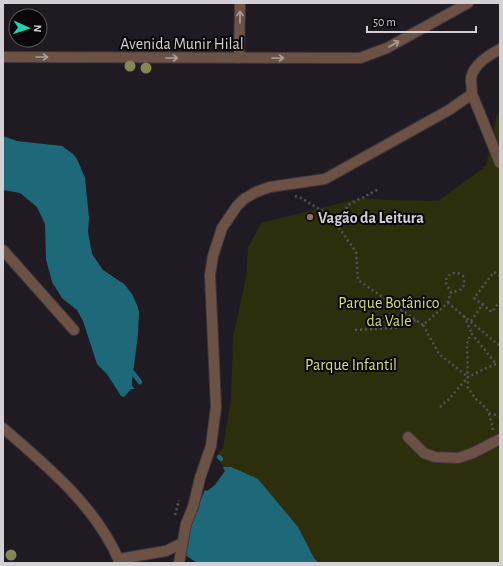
<svg xmlns="http://www.w3.org/2000/svg" width="503" height="566" viewBox="0 0 503 566" font-family="'Alegreya Sans',sans-serif">
  <style>
    .green { fill: #2c2e0c }
    .water { fill: #1e6979 }
    .lines { fill: none; stroke-linecap: round; stroke-linejoin: round }
    .stream { stroke: #1e6979; stroke-width: 4.5 }
    .minor-casing { stroke: #3d3840; stroke-width: 12 }
    .path { stroke: #57535a; stroke-width: 2.5; stroke-dasharray: 2 3; stroke-linecap: butt }
    .minor { stroke: #6c5244; stroke-width: 10 }
    .tree { fill: #848654 }
    .oneway { stroke: #aa9e9c }
    .education-dot { fill: #8d6e63; stroke: #09070a; stroke-width: 1.5 }
    .labels { text-anchor: middle; stroke-width: 4; stroke-linejoin: round; paint-order: stroke }
    .street-label { font-size: 16px; fill: #d3d0d6; stroke: #09070a }
    .poi-label { font-size: 16px; font-weight: bold; fill: #d3d0d6; stroke: #09070a; text-anchor: start }
    .park-label { font-size: 16px; fill: #d5de7c; stroke: #09070a }
  </style>
  <rect width="100%" height="100%" fill="#201b23"/>
  <!-- green -->
  <polygon class="green" points="500,112 500,563 319,563 231,467 223,467 220,461 219,452 223,448 231,400 233,337 246,278 248,248 261,223 362,198 387,200 438,201 486,166 497,113"/>
  <!-- water -->
  <g class="water">
    <polygon points="3,136 17,141 62,146 73,154 77,159 85,178 89,218 88,232 92,254 103,270 124,284 132,294 137,305 139,312 138,334 132,381 132,386 135,389 131,389 124,397 121,396 107,374 97,364 83,321 77,310 62,298 52,282 46,259 45,224 37,207 20,193 3,190"/>
    <polygon points="223,467 231,467 258,479 298,527 314,558 319,563 197,563 184,554 191,524 190,523 205,490 207,491 215,485 225,471"/>
  </g>
  <g class="lines">
    <!-- stream -->
    <g class="stream">
      <polyline points="133,373 140,382"/>
      <polyline points="219,457 221,459"/>
    </g>
    <!-- minor casing -->
    <g class="minor-casing">
      <g id="minor">
        <polyline points="3,57 360,58 387,48 468,3"/>
        <polyline points="239,58 240,3"/>
        <polyline points="472,94 500,163"/>
        <polyline points="3,250 74,330"/>
        <path d="M3 428C48 467 97 507 120 563"/>
        <polyline points="408,437 424,453 435,457 458,458 473,453 500,439"/>
        <polyline points="119,559 166,551 182,543"/>
        <path d="M179 563 186 524 193 507 200 478 211 446 216 407 210 275 213 256 222 228 237 206 244 199 256 192 270 187 325 179 449 110 472 94C472 89 471 83 471 78 474 64 488 56 500 49"/>
      </g>
    </g>
    <!-- path -->
    <g class="path">
      <polyline points="295,196 301,198 331,216 356,252 358,280 423,325 448,303 500,346"/>
      <polyline points="336,226 348,205 379,189"/>
      <polyline points="500,276 494,272 474,298 492,312 500,301"/>
      <path d="M448 303 451 292C463 291 466 287 463 276 455 270 448 273 445 282L451 292"/>
      <polyline points="464,316 472,334"/>
      <polyline points="471,321 485,301"/>
      <polyline points="423,325 439,354 468,377"/>
      <polyline points="355,330 395,328 416,320"/>
      <polyline points="440,407 449,399 468,377 482,370 496,364 500,363"/>
      <polyline points="489,413 500,416"/>
      <polyline points="493,430 489,413 486,408 476,399 468,388 467,344 469,338 472,334 496,364"/>
      <polyline points="175,515 179,500"/>
    </g>
    <!-- minor -->
    <use href="#minor" class="minor"/>
  </g>
  <!-- trees -->
  <g class="tree">
    <circle cx="130" cy="66" r="5.5"/>
    <circle cx="146" cy="68" r="5.5"/>
    <circle cx="11" cy="555" r="5.5"/>
  </g>
  <!-- one-way arrows -->
  <defs><path id="oneway-shaft" d="M-6 0H5M1.5-3L5.5 0L1.5 3" fill="none" stroke-width="1.6" stroke-linecap="round" stroke-linejoin="round"/></defs>
  <g class="oneway">
    <use href="#oneway-shaft" transform="translate(240 17) rotate(-90)"/>
    <use href="#oneway-shaft" transform="translate(394 44) rotate(-30)"/>
    <use href="#oneway-shaft" transform="translate(42 57)"/>
    <use href="#oneway-shaft" transform="translate(172 58)"/>
    <use href="#oneway-shaft" transform="translate(278 58)"/>
  </g>
  <!-- markers -->
  <circle class="education-dot" cx="310" cy="217" r="4"/>
  <g class="labels">
    <!-- street labels -->
    <g class="street-label">
      <text x="182" y="49">Avenida Munir Hilal</text>
    </g>
    <!-- poi labels -->
    <g class="poi-label">
      <text x="318" y="223">Vagão da Leitura</text>
    </g>
    <!-- park labels -->
    <g class="park-label">
      <text x="389" y="308">Parque Botânico<tspan x="389" dy="18">da Vale</tspan></text>
      <text x="351" y="370">Parque Infantil</text>
    </g>
  </g>
  <!-- border -->
  <rect width="503" height="566" fill="none" stroke="#d3d0d6" stroke-width="8"/>
  <!-- north arrow -->
  <g transform="translate(28 28) rotate(93)"><circle r="19" fill="#09070a" stroke="#5a575c"/>
  <path d="M0-3L7 15L0 10L-7 15Z" fill="#1ad5b2"/>
  <text y="-6" font-size="11" font-weight="bold" text-anchor="middle" fill="#d3d0d6">N</text>
  </g>
  <!-- scale -->
  <path d="M367 26v6h109v-6" fill="none" stroke="#d3d0d6" stroke-width="2"/>
  <text x="373" y="26" font-size="12" fill="#d3d0d6" stroke="#09070a" stroke-width="3" paint-order="stroke">50 m</text>
</svg>
